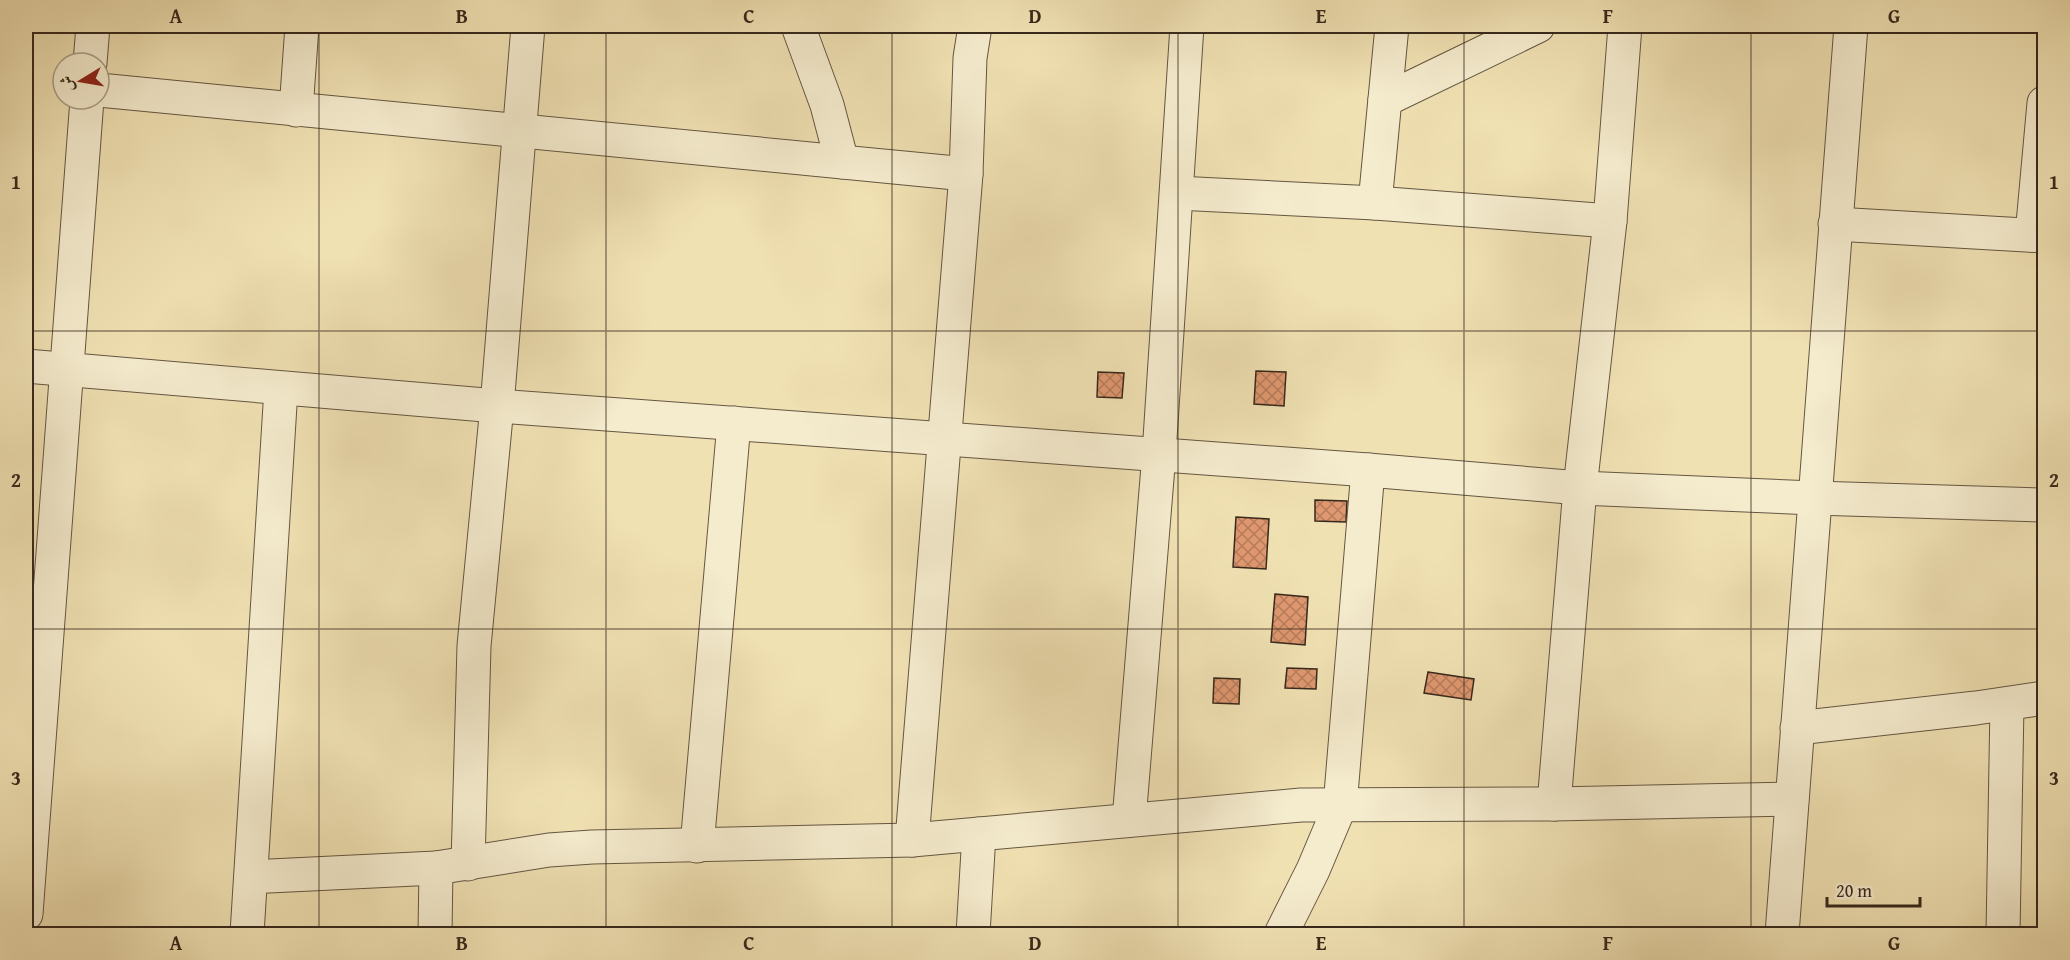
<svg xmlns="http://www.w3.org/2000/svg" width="2070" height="960" viewBox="0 0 2070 960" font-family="'Gentium Book Plus',Amiri,serif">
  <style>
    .building { fill: url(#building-cross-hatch); stroke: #37281c; stroke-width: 1.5 }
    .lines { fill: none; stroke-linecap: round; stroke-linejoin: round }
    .minor-casing { stroke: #655642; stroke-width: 35 }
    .minor { stroke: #f5ecce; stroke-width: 33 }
    .grid { fill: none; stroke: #37281c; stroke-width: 1.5; stroke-opacity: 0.55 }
    .neatline { fill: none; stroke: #37281c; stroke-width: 2 }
    .grid-label { font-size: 20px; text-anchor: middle; font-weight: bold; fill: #37281c }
  </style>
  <defs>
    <pattern id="building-cross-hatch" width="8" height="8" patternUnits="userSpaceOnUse" patternTransform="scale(1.5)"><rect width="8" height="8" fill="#e09870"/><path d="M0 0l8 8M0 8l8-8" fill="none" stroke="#b67c5b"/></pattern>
  </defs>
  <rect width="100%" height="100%" fill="#f0e1b3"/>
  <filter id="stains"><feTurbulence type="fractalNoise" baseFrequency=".00333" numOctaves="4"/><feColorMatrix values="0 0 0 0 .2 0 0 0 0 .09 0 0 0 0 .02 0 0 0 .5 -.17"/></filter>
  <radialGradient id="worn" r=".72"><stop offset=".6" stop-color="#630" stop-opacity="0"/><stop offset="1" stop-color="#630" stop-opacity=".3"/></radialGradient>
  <!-- building -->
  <g class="building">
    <polygon points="1256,371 1286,372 1284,406 1254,404"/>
    <polygon points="1098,372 1124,373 1122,398 1097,397"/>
    <polygon points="1315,500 1347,501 1346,522 1315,521"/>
    <polygon points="1236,517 1269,519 1266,569 1233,567"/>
    <polygon points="1275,594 1308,597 1305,645 1271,642"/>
    <polygon points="1287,668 1317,669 1316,689 1285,688"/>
    <polygon points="1428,672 1474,679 1471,700 1424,693"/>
    <polygon points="1214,678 1240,679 1239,704 1213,703"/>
  </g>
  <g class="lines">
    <!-- minor casing -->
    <g class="minor-casing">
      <g id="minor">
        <polyline points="798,26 827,105 842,162"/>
        <polyline points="90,63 93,26"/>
        <polyline points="99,90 966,174"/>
        <polyline points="1385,100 1538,26"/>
        <polyline points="296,110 302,26"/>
        <polyline points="1177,193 1375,203 1610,221"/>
        <polyline points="1375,203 1392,26"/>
        <polyline points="1835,224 2044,236"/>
        <polyline points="2032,235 2044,103"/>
        <polyline points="26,366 497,406 1368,470 1580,488 1814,498 2044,505"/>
        <polyline points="1797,728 1976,708 2044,698"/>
        <polyline points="1554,804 1580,488 1610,221 1625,26"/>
        <polyline points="1129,820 1159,454 1187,26"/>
        <polyline points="912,840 966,174 970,58 975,26"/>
        <polyline points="697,846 734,423"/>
        <polyline points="468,864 474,646 497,406 528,26"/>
        <polyline points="251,877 436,868 549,850 592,847 912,840 1301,805 1554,804 1792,799"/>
        <polyline points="26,914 87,99"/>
        <polyline points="247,934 281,389"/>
        <polyline points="435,934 436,868"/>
        <polyline points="973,934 979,834"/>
        <polyline points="1281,934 1313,870 1340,806 1368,470"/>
        <polyline points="1782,934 1851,26"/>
        <polyline points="2003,934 2007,704"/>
      </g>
    </g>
    <!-- minor -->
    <use href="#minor" class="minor"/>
  </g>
  <!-- grid -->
  <path class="grid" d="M319 26V934M606 26V934M892 26V934M1178 26V934M1464 26V934M1751 26V934M26 331H2044M26 629H2044"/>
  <!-- margin -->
  <rect width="2070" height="960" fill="none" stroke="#f0e1b3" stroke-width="66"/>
  <!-- north arrow -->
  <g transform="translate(81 81) rotate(259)"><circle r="28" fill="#f5ecce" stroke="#a99e87" stroke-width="1.5"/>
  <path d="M0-4.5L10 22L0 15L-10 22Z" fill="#8f2418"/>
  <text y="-9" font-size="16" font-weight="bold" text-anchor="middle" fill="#37281c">ش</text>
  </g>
  <!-- scale -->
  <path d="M1827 897v9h93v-9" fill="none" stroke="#37281c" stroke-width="3"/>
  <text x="1836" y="897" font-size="18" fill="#37281c" stroke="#f5ecce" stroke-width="4.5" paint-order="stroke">20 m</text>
  <rect x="33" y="33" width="2004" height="894" class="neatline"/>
  <g class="grid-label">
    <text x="176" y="23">A</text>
    <text x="462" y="23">B</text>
    <text x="749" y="23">C</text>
    <text x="1035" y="23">D</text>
    <text x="1321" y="23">E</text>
    <text x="1608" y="23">F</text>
    <text x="1894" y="23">G</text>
    <text x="16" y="189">1</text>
    <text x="2054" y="189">1</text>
    <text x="16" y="487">2</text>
    <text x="2054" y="487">2</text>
    <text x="16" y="785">3</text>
    <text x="2054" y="785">3</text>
    <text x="176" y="950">A</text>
    <text x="462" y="950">B</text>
    <text x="749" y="950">C</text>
    <text x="1035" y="950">D</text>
    <text x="1321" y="950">E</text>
    <text x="1608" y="950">F</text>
    <text x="1894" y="950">G</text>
  </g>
  <rect width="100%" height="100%" filter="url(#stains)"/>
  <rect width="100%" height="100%" fill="url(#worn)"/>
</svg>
